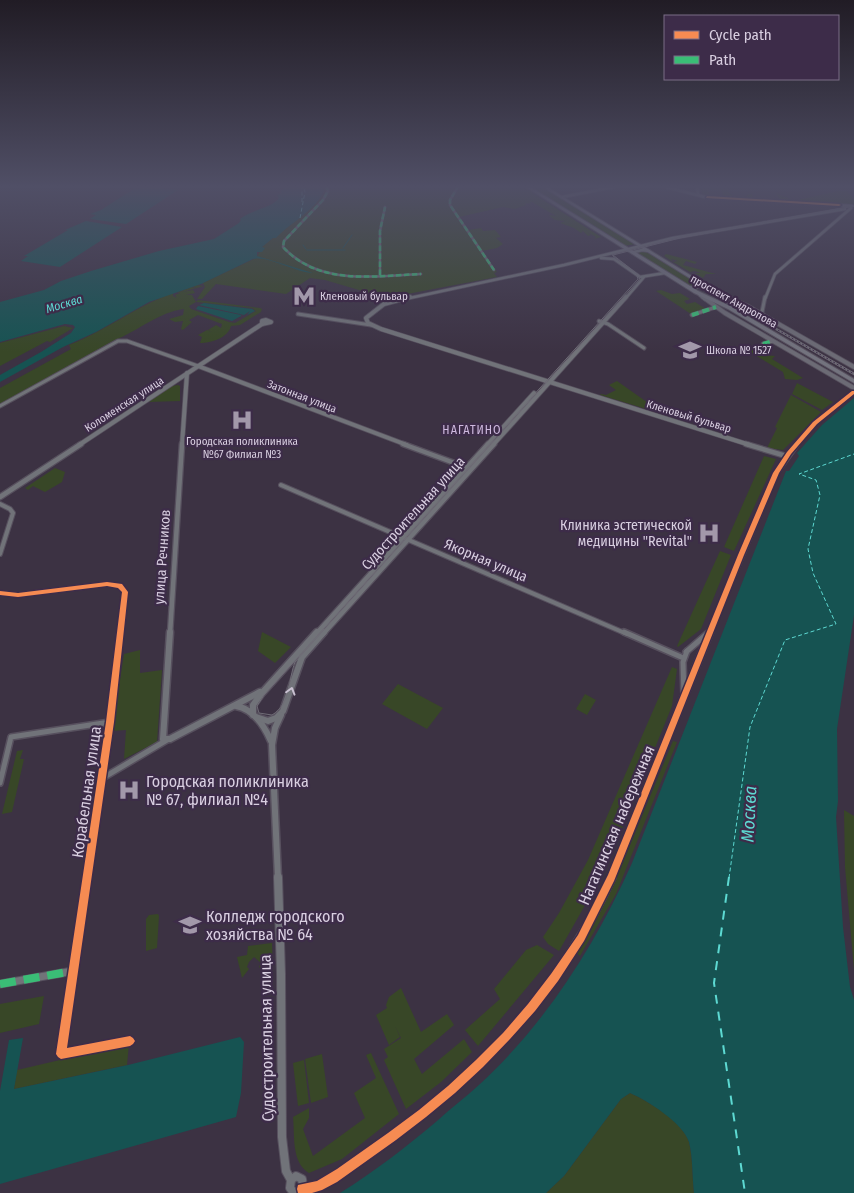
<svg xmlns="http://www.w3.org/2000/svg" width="854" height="1193" viewBox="0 0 854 1193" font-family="'Fira Sans Condensed',sans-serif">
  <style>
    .green { fill: #384727; fill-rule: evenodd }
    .water { fill: #165352 }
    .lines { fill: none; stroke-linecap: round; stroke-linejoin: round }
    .stream { stroke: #165352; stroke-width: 1 }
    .ferry-far1 { stroke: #5dd9d2; stroke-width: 1; stroke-dasharray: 4 2.5; stroke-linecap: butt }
    .ferry { stroke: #5dd9d2; stroke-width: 2; stroke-dasharray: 9 8; stroke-linecap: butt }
    .pedestrian-casing { stroke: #57505e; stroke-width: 3 }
    .minor-far4-casing { stroke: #57505e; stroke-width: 4 }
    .minor-far3-casing { stroke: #57505e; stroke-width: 5 }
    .minor-far2-casing { stroke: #57505e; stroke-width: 6 }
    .minor-far1-casing { stroke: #57505e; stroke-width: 8 }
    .minor-casing { stroke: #57505e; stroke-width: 9 }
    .tertiary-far4-casing { stroke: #57505e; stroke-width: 4 }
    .tertiary-far3-casing { stroke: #57505e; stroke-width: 5.5 }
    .tertiary-far2-casing { stroke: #57505e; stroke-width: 7 }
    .tertiary-far1-casing { stroke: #57505e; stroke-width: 9 }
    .tertiary-casing { stroke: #57505e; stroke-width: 10 }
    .secondary-far1-casing { stroke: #57505e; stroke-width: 4.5 }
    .secondary-casing { stroke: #57505e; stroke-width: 5.5 }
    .primary-casing { stroke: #57505e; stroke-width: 2 }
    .pedestrian { stroke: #717379; stroke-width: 2 }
    .minor-far4 { stroke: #717379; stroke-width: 2.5 }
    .minor-far3 { stroke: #717379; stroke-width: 3 }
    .minor-far2 { stroke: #717379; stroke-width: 4 }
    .minor-far1 { stroke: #717379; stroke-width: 5 }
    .minor { stroke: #717379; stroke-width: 7 }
    .tertiary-far4 { stroke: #717379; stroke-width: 2.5 }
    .tertiary-far3 { stroke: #717379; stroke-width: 4 }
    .tertiary-far2 { stroke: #717379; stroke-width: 4.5 }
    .tertiary-far1 { stroke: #717379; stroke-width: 6 }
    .tertiary { stroke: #717379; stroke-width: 8 }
    .secondary-far1 { stroke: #6c6b75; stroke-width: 3 }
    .secondary { stroke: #6c6b75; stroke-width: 4 }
    .primary { fill: #73737e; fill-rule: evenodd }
    .tram { stroke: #6f6c76; stroke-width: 1 }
    .rail-casing { stroke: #6f6c76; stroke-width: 2.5 }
    .rail { stroke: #3d2c49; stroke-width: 1; stroke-dasharray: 2; stroke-linecap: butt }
    .quiet-far2 { stroke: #3abd76; stroke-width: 2.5; stroke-dasharray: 5.5 2.5; stroke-linecap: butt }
    .quiet-far1 { stroke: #3abd76; stroke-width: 4; stroke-dasharray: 7 4; stroke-linecap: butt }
    .quiet { stroke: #3abd76; stroke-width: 8; stroke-dasharray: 16 8; stroke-linecap: butt }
    .cycleway-casing { stroke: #3d2c49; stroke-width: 3 }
    .cycleway { fill: #f68b52; fill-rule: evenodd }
    .oneway { stroke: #c9c1d1 }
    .labels { text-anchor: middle; stroke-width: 4.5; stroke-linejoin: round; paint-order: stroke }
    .far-poi-label { font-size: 11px; fill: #d9cfe1; stroke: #3d2c49; text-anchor: start }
    .far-street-label { font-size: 11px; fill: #d9cfe1; stroke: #3d2c49 }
    .far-water-label { font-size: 12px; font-style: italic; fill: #5dd9d2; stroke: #3d2c49 }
    .far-neighbourhood-label { font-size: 12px; letter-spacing: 1px; fill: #ceb9de; stroke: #3d2c49 }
    .street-label { font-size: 14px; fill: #d9cfe1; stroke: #3d2c49 }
    .poi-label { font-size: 14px; fill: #d9cfe1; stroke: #3d2c49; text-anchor: end }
    .near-poi-label { font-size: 16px; fill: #d9cfe1; stroke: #3d2c49; text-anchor: start }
    .near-street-label { font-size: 16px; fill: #d9cfe1; stroke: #3d2c49 }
    .near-water-label { font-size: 18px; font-style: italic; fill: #5dd9d2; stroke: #3d2c49 }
  </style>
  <rect width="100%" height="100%" fill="#3c3243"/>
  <!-- green -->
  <g class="green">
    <path d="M324 185H518L529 192 521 186H523L533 192 532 193 601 237 594 239 596 237 587 232 591 235 588 236 583 231 581 233 574 228 560 223 565 221C558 220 555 222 549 215L556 216 532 202 529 203 532 204 525 203 526 205 515 209 503 207 459 217 468 230 481 228 483 231 495 230 501 237 496 238 503 244 497 248 482 251 497 272 494 273 497 277 386 298 325 280 310 278 286 294 216 284 202 299H197L205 287 203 283 256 258 262 247 315 204 324 192Z"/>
    <polygon points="528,185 540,185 635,244 624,246"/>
    <polygon points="701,185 728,185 728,191 733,196 747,198 746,195 752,194 753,198 758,199 724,197 721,190 708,190 710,196 702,193"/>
    <polygon points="838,191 847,191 854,199 854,204 849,205 781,201 776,193 794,201"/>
    <polygon points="644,250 697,283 698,285 691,287 635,252"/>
    <polygon points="666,254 697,262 695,264 686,261 683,265 716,274 706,274 703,278 695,273 701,273 694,271 690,272 673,262 678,261 671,259 673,262 664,256"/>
    <path d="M196 285 204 286 182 292 193 290 195 293 186 295H192L196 302 198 300 260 308 262 309 261 312 240 325 231 326C228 338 211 343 200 343L202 337 198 335 207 330 212 332 208 330 216 325 221 328 222 324 198 315 189 320 192 322 183 330 181 329 183 321 175 322 169 319 183 315 184 309C159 312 138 331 115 340L0 404V388L71 349 69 345C106 331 136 306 173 293V296L177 298 175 295 180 293H177L191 287 196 288 193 286ZM196 302 252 308 256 311 235 323 229 322 191 309 189 306Z"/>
    <polygon points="661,290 672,294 680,293 690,299 684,301 687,304 695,302 706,309 691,314 656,291"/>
    <polygon points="64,326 73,328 50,342 47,341 0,366 0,343"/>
    <polygon points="752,349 762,355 775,356 772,359 803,378 797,380 785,379 783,372 747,350"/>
    <polygon points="617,381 651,405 655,404 653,411 600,395 601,394 606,395 616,390 609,385"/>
    <polygon points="797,383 833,402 822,410 792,394"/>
    <polygon points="178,385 180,386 180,401 148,402 172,386"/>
    <polygon points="791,395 821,412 783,450 767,448 777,428 775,427"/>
    <polygon points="764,456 776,459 734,551 724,547"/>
    <polygon points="55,468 65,472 62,482 45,492 33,486 28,490 25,488"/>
    <polygon points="720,551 731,555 701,629 678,647 677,646"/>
    <polygon points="262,632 291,647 275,663 258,651"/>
    <polygon points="140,650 140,673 162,670 157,742 124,759 126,730 112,731 124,654"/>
    <polygon points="672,667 677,669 672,706 629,812 601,877 559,951 548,944 543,937 559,913 588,860"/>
    <polygon points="398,684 443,708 427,729 382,704"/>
    <polygon points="585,694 596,700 587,715 576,709"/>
    <polygon points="673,741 677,742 616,894 580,956 577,953 612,889"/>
    <polygon points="23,750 20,759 24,759 12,812 2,814 17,751"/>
    <polygon points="844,810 854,816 854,970 845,867"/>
    <polygon points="158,914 159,916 157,948 146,951 146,919 149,915"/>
    <polygon points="272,943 273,972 266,973 259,967 261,963 254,957 249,962 247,967 249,969 242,978 237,957 247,955 248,946"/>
    <polygon points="537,945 554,955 478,1046 465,1030 500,999 494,989 526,950"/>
    <polygon points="401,988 421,1032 447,1014 454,1025 414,1059 422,1074 464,1039 472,1052 441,1082 406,1109 384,1060 388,1057 384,1049 401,1038 395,1026 400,1037 389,1045 376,1015 387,1008 386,1005 389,997"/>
    <polygon points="44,996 39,1024 0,1033 0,1004"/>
    <polygon points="129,1044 127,1065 14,1089 17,1070"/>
    <path d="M371 1053 399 1114 342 1159 309 1173C291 1162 295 1136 293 1117L309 1108V1118L303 1129 313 1156 365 1118 354 1093 376 1078 366 1055Z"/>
    <polygon points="322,1054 328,1097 311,1103 305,1059"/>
    <polygon points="304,1060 309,1103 298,1106 293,1063"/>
    <path d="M630 1093C648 1101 683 1122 689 1142 693 1158 692 1177 694 1193H546L564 1176 621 1099Z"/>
  </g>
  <!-- water -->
  <g class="water">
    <path d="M280 185H324C326 204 288 224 276 238H273L262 247 265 248 262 252H257V256L313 273C294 272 268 255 253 259L201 284 149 302 96 332 63 347 0 382V375L41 352 71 333 75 327 73 325 65 324 0 342V302L44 290 61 281 91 271 159 251 214 239 239 223 241 220 240 219C253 209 272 208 279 198L277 195 282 193 280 192 283 189Z"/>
    <polygon points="144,186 178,190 126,224 90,219 96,215 90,214 101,210 135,188 138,189"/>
    <polygon points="86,221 122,227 60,267 21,261 28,256 24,256 68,230 65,230"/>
    <polygon points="204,303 252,309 255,311 247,315 250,311 244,315 199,305"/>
    <polygon points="198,306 241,315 241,316 232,321 196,309"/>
    <path d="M854 398V615L837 729 838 801 836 817 843 927 850 987 854 1000V1193H694C692 1177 693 1158 689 1142 683 1123 648 1101 630 1093L621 1099 564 1176 546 1193H340C374 1172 406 1147 437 1121 451 1108 466 1097 480 1084 546 1023 596 944 632 863L786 471H789L799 456 797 453 822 425Z"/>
    <polygon points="240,1037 244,1042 241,1093 236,1117 0,1184 0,1091 9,1040 23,1038 14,1089 128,1065"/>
  </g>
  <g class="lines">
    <!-- stream -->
    <g class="stream">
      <polyline points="710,190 715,187 714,185"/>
      <polyline points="303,245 306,249"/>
      <polyline points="343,248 352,235"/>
      <polyline points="307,250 345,250"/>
    </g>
    <!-- ferry-far1 -->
    <g class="ferry-far1">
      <polyline points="302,185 302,204"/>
      <polyline points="300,218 305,192 303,185"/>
      <polyline points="729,878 750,727 785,640 836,624 813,573 808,549 820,495 816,480 799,474 854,454"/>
    </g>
    <!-- ferry -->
    <polyline class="ferry" points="729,877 714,983 745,1193"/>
    <!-- pedestrian casing -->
    <g class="pedestrian-casing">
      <g id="pedestrian">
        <path d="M326 185 328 191 323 200 284 241 283 247C319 286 373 276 421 274"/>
        <polyline points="459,185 450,200 450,205 494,270"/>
        <polyline points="380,275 380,231 385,207"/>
      </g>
    </g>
    <!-- minor-far4 casing -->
    <g class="minor-far4-casing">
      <polyline id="minor-far4" points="765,299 775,274 851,208"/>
    </g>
    <!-- minor-far3 casing -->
    <g class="minor-far3-casing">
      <g id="minor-far3">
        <polyline points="759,313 762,312 765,297"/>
        <polyline points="298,314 371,325"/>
        <polyline points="692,315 716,307"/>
        <polyline points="599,321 608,324 644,348"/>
        <polyline points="763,344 773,341"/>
        <polyline points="0,406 118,341 127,341 198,366"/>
      </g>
    </g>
    <!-- minor-far2 casing -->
    <g class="minor-far2-casing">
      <g id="minor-far2">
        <polyline points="281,485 627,634"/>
        <polyline points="0,504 10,509 13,513 0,554"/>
        <polyline points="0,593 18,595 107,584 120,586 125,592 120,634"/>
      </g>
    </g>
    <!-- minor-far1 casing -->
    <g class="minor-far1-casing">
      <g id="minor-far1">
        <polyline points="624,632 681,657"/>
        <polyline points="686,652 708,633"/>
        <polyline points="684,696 683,662 687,651"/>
        <polyline points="101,779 167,740"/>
        <polyline points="0,783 11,737 110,722"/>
        <polyline points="87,878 110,722 120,632"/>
      </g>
    </g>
    <!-- minor casing -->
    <g class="minor-casing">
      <g id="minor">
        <polyline points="87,877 61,1054 130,1041"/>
        <polyline points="0,984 73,971"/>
      </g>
    </g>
    <!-- tertiary-far4 casing -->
    <g class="tertiary-far4-casing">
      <g id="tertiary-far4">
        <polyline points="658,185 705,197 852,206"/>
        <polyline points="697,185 698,195"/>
        <polyline points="562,197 624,185"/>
        <polyline points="637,255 634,252 642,250 649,251"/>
        <polyline points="601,258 614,259 640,277 665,273"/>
        <polyline points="687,287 695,288 700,285 699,282"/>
        <polyline points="405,299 564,265 673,238 845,209"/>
        <polyline points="625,299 644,277"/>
      </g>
    </g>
    <!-- tertiary-far3 casing -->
    <g class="tertiary-far3-casing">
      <g id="tertiary-far3">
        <polyline points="410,297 384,304 366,318 368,323 381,329 750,445"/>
        <polygon points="266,320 271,322 262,324 262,321"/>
        <polyline points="198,366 407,445"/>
        <polyline points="79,445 262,324"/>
        <polyline points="182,445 187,373"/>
        <polyline points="487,445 534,393"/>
        <polyline points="493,445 626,297"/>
        <polyline points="796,445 815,423 854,392"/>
      </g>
    </g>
    <!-- tertiary-far2 casing -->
    <g class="tertiary-far2-casing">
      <g id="tertiary-far2">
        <polyline points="403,444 468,468"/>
        <polyline points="746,444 786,456"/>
        <polyline points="0,497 81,444"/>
        <polyline points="170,634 182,444"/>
        <polyline points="316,634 488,444"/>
        <polyline points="323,634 494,444"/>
        <polyline points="709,634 776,473 797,444"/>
      </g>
    </g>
    <!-- tertiary-far1 casing -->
    <g class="tertiary-far1-casing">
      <g id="tertiary-far1">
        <polyline points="170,632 163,739 170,739 260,692"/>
        <path d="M236 706C254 709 264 725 271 741"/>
        <polyline points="253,715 253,705 261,694 317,632"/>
        <polyline points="256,717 268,721 276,718 283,711 302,657 324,632"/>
        <polyline points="278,878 272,745 275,728 281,715"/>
        <polyline points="611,878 710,632"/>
      </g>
    </g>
    <!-- tertiary casing -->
    <g class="tertiary-casing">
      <g id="tertiary">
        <polyline points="278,877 281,974 282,1137 286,1171 291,1180 290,1188 294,1193"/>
        <polyline points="291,1180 296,1176 302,1179 303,1187 297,1193"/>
        <path d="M302 1189C329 1186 350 1166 371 1151 474 1081 560 991 612 877"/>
      </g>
    </g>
    <!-- secondary-far1 casing -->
    <g class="secondary-far1-casing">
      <g id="secondary-far1">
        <polyline points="713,291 730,299"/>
        <polyline points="700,295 705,299"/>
      </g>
    </g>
    <!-- secondary casing -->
    <g class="secondary-casing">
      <g id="secondary">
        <polyline points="703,297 725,313 854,388"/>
        <polyline points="727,297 747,306 854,367"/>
        <polyline points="740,311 739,307 748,307"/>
      </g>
    </g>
    <!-- primary casing -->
    <g class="primary-casing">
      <g id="primary">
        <polygon points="523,185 527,185 698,291 732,307 854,379 854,383 728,309 694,293"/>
        <polygon points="540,185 544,185 711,288 735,306 731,307 709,290"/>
      </g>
    </g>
    <!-- pedestrian -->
    <use href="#pedestrian" class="pedestrian"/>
    <!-- minor-far4 -->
    <use href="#minor-far4" class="minor-far4"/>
    <!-- minor-far3 -->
    <use href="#minor-far3" class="minor-far3"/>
    <!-- minor-far2 -->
    <use href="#minor-far2" class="minor-far2"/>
    <!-- minor-far1 -->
    <use href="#minor-far1" class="minor-far1"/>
    <!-- minor -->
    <use href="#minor" class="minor"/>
    <!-- tertiary-far4 -->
    <use href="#tertiary-far4" class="tertiary-far4"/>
    <!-- tertiary-far3 -->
    <use href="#tertiary-far3" class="tertiary-far3"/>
    <!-- tertiary-far2 -->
    <use href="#tertiary-far2" class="tertiary-far2"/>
    <!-- tertiary-far1 -->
    <use href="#tertiary-far1" class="tertiary-far1"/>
    <!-- tertiary -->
    <use href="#tertiary" class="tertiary"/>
    <!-- secondary-far1 -->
    <use href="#secondary-far1" class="secondary-far1"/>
    <!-- secondary -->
    <use href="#secondary" class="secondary"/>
    <!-- primary -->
    <use href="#primary" class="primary"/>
    <!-- tram -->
    <path class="tram" d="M854 206 680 238 613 255 640 276 639 280 295 662C288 680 291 704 272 715L259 713 257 706 264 695 638 279 636 273 613 256 612 254 679 237Z"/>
    <!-- rail casing -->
    <g class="rail-casing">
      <polyline id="rail" points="764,322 854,374"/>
    </g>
    <!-- rail -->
    <use href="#rail" class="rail"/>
    <!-- quiet-far2 -->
    <g class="quiet-far2">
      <path d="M326 185 328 191 323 200 284 241 283 247C319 286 373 276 421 274"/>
      <polyline points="459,185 450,200 450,205 494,270"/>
      <polyline points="380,275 380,231 385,207"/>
    </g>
    <!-- quiet-far1 -->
    <g class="quiet-far1">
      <polyline points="692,315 716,307"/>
      <polyline points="763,344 773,341"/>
    </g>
    <!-- quiet -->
    <polyline class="quiet" points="0,984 73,971"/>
    <!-- cycleway casing -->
    <g class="cycleway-casing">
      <g id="cycleway">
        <polygon points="707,196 839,204 841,205 839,206 706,198"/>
        <polygon points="852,391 854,391 854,394 817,424 791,454 779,473 744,555 614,881 584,941 558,981 535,1011 510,1039 483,1067 455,1093 426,1117 396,1140 337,1182 322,1190 312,1193 298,1193 297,1189 298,1185 317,1181 337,1169 388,1133 419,1110 448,1086 476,1060 503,1033 528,1004 551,974 578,935 608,875 738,555 773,473 787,452 813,422"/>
        <polygon points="107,582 122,584 128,592 114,722 67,1048 130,1036 133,1038 135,1041 133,1044 130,1046 61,1059 58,1057 56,1054 106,722 122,592 118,588 107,586 18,597 0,595 0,591 18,593"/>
      </g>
    </g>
    <!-- cycleway -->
    <use href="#cycleway" class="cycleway"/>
  </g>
  <!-- one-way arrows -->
  <defs><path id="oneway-chevron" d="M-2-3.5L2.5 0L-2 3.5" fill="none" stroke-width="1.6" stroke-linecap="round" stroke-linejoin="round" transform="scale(1.25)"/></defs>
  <use class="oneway" href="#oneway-chevron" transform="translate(291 691) rotate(-74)"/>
  <!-- sky -->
  <linearGradient id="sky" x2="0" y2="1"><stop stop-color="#211c25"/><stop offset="0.53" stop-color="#504f66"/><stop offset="1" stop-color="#504f66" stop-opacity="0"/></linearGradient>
  <rect width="854" height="352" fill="url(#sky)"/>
  <!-- icons -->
  <defs>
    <g id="metro-bare" transform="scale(1.725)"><path d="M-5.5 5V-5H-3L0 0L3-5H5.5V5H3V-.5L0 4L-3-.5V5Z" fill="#a298aa" stroke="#3d2c49" stroke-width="2.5" paint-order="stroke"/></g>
    <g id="school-bare" transform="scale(1.725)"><path d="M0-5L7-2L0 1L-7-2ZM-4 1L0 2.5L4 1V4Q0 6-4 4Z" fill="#a298aa" stroke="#3d2c49" stroke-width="2.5" paint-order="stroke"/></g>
    <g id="hospital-bare" transform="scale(1.725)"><path d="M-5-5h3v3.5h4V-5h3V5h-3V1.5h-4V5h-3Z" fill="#a298aa" stroke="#3d2c49" stroke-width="2.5" paint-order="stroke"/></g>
    <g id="university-bare" transform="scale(1.725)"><path d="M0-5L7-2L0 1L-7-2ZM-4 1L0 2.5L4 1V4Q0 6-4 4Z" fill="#a298aa" stroke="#3d2c49" stroke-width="2.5" paint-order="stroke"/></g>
  </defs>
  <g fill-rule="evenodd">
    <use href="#metro-bare" x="304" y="296"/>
    <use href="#school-bare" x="690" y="350"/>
    <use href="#hospital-bare" x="242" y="420"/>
    <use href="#hospital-bare" x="709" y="533"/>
    <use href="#hospital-bare" x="129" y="790"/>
    <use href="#university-bare" x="190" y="925"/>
  </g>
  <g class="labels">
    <!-- far-poi labels -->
    <g class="far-poi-label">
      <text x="320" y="300">Кленовый бульвар</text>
      <text x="706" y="354">Школа № 1527</text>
      <text x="242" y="445" text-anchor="middle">Городская поликлиника<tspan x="242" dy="13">№67 Филиал №3</tspan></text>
    </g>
    <!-- far-street labels -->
    <g class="far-street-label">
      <text transform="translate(734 301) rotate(29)" y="4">проспект Андропова</text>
      <text transform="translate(302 396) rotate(21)" y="4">Затонная улица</text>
      <text transform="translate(124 404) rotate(-33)" y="4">Коломенская улица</text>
      <text transform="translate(689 416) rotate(17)" y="4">Кленовый бульвар</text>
    </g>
    <!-- far-water labels -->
    <g class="far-water-label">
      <text transform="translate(64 304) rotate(-17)" y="4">Москва</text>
    </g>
    <!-- far-neighbourhood labels -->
    <g class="far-neighbourhood-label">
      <text x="472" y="434">НАГАТИНО</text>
    </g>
    <!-- street labels -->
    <g class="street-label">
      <text transform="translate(413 513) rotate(-48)" y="5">Судостроительная улица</text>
      <text transform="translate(162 557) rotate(-86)" y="5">улица Речников</text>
      <text transform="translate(486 560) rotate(23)" y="5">Якорная улица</text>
    </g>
    <!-- poi labels -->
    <g class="poi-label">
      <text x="692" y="530">Клиника эстетической<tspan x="692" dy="16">медицины "Revital"</tspan></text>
    </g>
    <!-- near-poi labels -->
    <g class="near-poi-label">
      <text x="146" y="787">Городская поликлиника<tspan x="146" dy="18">№ 67, филиал №4</tspan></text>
      <text x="206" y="922">Колледж городского<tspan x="206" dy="18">хозяйства № 64</tspan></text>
    </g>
    <!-- near-street labels -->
    <g class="near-street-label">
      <text transform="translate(86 792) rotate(-82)" y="6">Корабельная улица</text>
      <text transform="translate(616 825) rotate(-67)" y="6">Нагатинская набережная</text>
      <text transform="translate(266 1038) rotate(-91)" y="6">Судостроительная улица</text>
    </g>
    <!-- near-water labels -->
    <g class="near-water-label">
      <text transform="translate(749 814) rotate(-87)" y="6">Москва</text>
    </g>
  </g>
  <!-- legend -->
  <rect x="664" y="15" width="175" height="65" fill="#3d2c49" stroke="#7b6d86"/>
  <rect x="674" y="31" width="25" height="8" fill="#f68b52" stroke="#7b6d86"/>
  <text x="709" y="40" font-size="15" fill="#d9cfe1">Cycle path</text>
  <rect x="674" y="56" width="25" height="8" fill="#3abd76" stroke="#7b6d86"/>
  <text x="709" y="65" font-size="15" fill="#d9cfe1">Path</text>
</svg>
